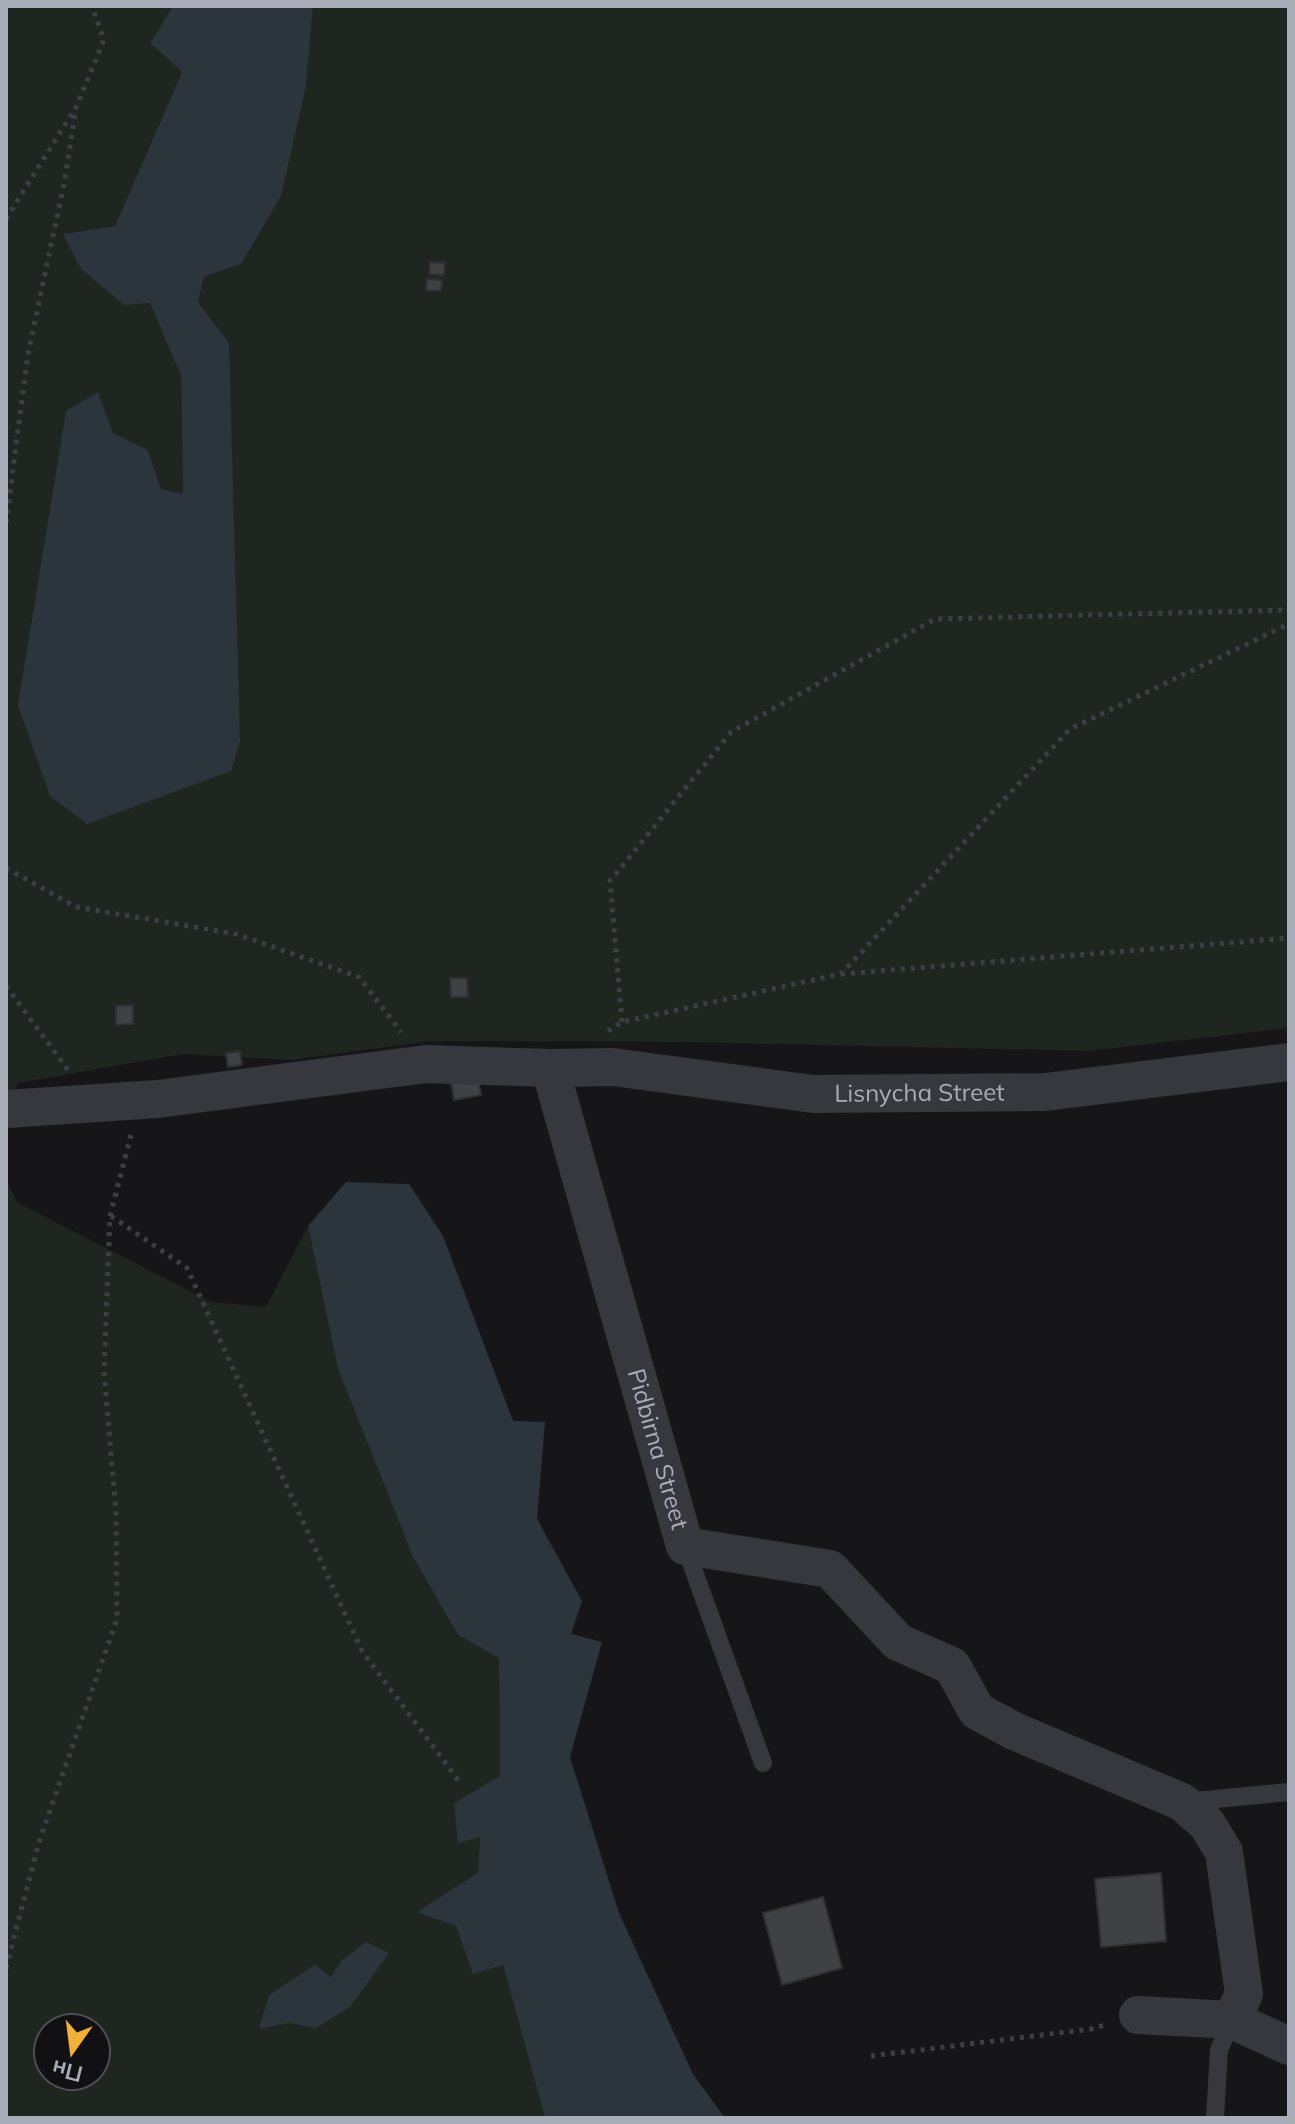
<svg xmlns="http://www.w3.org/2000/svg" width="1295" height="2124" viewBox="0 0 1295 2124" font-family="Mulish,sans-serif">
  <style>
    .green { fill: #1e261f; fill-rule: evenodd }
    .water { fill: #2c353c }
    .building { fill: #404145; stroke: #303034; stroke-width: 2 }
    .lines { fill: none; stroke-linecap: round; stroke-linejoin: round }
    .path { stroke: #3d3f44; stroke-width: 5; stroke-dasharray: 4 6; stroke-linecap: butt }
    .lane { stroke: #37383d; stroke-width: 18 }
    .street { stroke: #37383d; stroke-width: 38 }
    .labels { text-anchor: middle; stroke-width: 6; stroke-linejoin: round; paint-order: stroke }
    .street-label { font-size: 24px; fill: #a8adb8; stroke: #111113 }
  </style>
  <rect width="100%" height="100%" fill="#161618"/>
  <!-- green -->
  <g class="green">
    <polygon points="6,6 173,6 150,43 182,72 115,226 63,234 150,303 181,376 183,494 161,489 148,450 113,433 98,393 87,824 229,344 198,302 204,277 241,264 306,86 313,6 1289,6 1289,1028 1088,1051 692,1042 431,1041 291,1060 183,1054 18,1083 6,1114"/>
    <path d="M6 1180 18 1203 211 1302 266 1307 308 1226 338 1369 413 1557 458 1635 499 1657 500 1776 480 1837 478 1873 456 1926 503 1965 545 2118H6ZM48 2028H96V2076H48Z"/>
  </g>
  <!-- water -->
  <g class="water">
    <polygon points="173,6 313,6 306,86 281,196 241,264 204,277 198,302 229,343 240,741 231,771 87,824 50,796 18,705 66,411 98,392 113,433 148,450 161,489 183,494 181,376 150,303 124,305 81,269 63,234 115,226 182,72 150,43"/>
    <polygon points="346,1182 409,1184 443,1236 513,1421 545,1422 537,1519 582,1601 571,1634 602,1642 570,1757 619,1913 693,2074 725,2118 545,2118 503,1965 473,1974 456,1926 417,1912 478,1873 480,1837 458,1843 454,1803 500,1776 499,1658 458,1635 413,1557 338,1369 308,1226"/>
    <polygon points="366,1942 389,1953 350,2007 316,2028 289,2023 259,2029 269,1995 315,1965 331,1977 342,1960"/>
  </g>
  <!-- building -->
  <g class="building">
    <polygon points="430,262 445,263 444,275 429,274"/>
    <polygon points="427,279 442,280 441,291 426,290"/>
    <polygon points="450,978 467,978 468,997 451,997"/>
    <polygon points="133,1005 133,1024 116,1025 116,1006"/>
    <polygon points="240,1051 242,1065 228,1067 226,1053"/>
    <polygon points="476,1069 481,1095 454,1100 450,1074"/>
    <polygon points="1161,1873 1166,1941 1101,1947 1095,1879"/>
    <polygon points="823,1897 842,1968 782,1985 763,1913"/>
  </g>
  <g class="lines">
    <!-- path -->
    <g class="path">
      <polyline points="6,219 76,107 104,40 92,6"/>
      <polyline points="6,523 28,354 65,179 76,107"/>
      <polyline points="6,868 76,907 236,934 359,977 401,1032"/>
      <polyline points="841,974 1289,938"/>
      <polyline points="6,986 68,1070"/>
      <polyline points="622,1022 610,881 731,732 935,619 1289,610"/>
      <polyline points="608,1031 622,1022 841,974 1070,729 1289,624"/>
      <polyline points="111,1216 187,1268 362,1651 458,1780"/>
      <polyline points="6,1968 39,1842 117,1619 116,1511 104,1372 110,1216 131,1135"/>
      <polyline points="871,2056 1091,2029 1104,2025"/>
    </g>
    <!-- lane -->
    <g class="lane">
      <polyline points="685,1546 763,1763"/>
      <polyline points="1184,1802 1289,1792"/>
      <polyline points="1215,2118 1219,2050 1232,2020"/>
    </g>
    <!-- street -->
    <g class="street">
      <path id="s1" d="M550 1068 685 1546 830 1569 898 1642 952 1666 977 1711 1014 1731 1182 1802 1207 1824 1224 1852 1244 1994 1232 2020"/>
      <path id="s2" d="M6 1109 158 1099 426 1064 550 1068 613 1067 813 1094 1045 1092 1289 1062"/>
      <polyline points="1138,2015 1232,2020 1289,2046"/>
    </g>
  </g>
  <g class="labels">
    <!-- street labels -->
    <g class="street-label">
      <text dy="8" stroke="none"><textPath href="#s2" startOffset="918">Lisnycha Street</textPath></text>
      <text dy="8" stroke="none"><textPath href="#s1" startOffset="396">Pidbirna Street</textPath></text>
    </g>
  </g>
  <!-- border -->
  <rect width="1295" height="2124" fill="none" stroke="#a8adb8" stroke-width="16"/>
  <!-- north arrow -->
  <g transform="translate(72 2052) rotate(194)"><circle r="38" fill="#111113" stroke="#4d4f55" stroke-width="2"/>
  <path d="M0-6L14 30L0 20L-14 30Z" fill="#f2b134"/>
  <text y="-12" font-size="22" font-weight="bold" text-anchor="middle" fill="#a8adb8">Пн</text>
  </g>
</svg>
